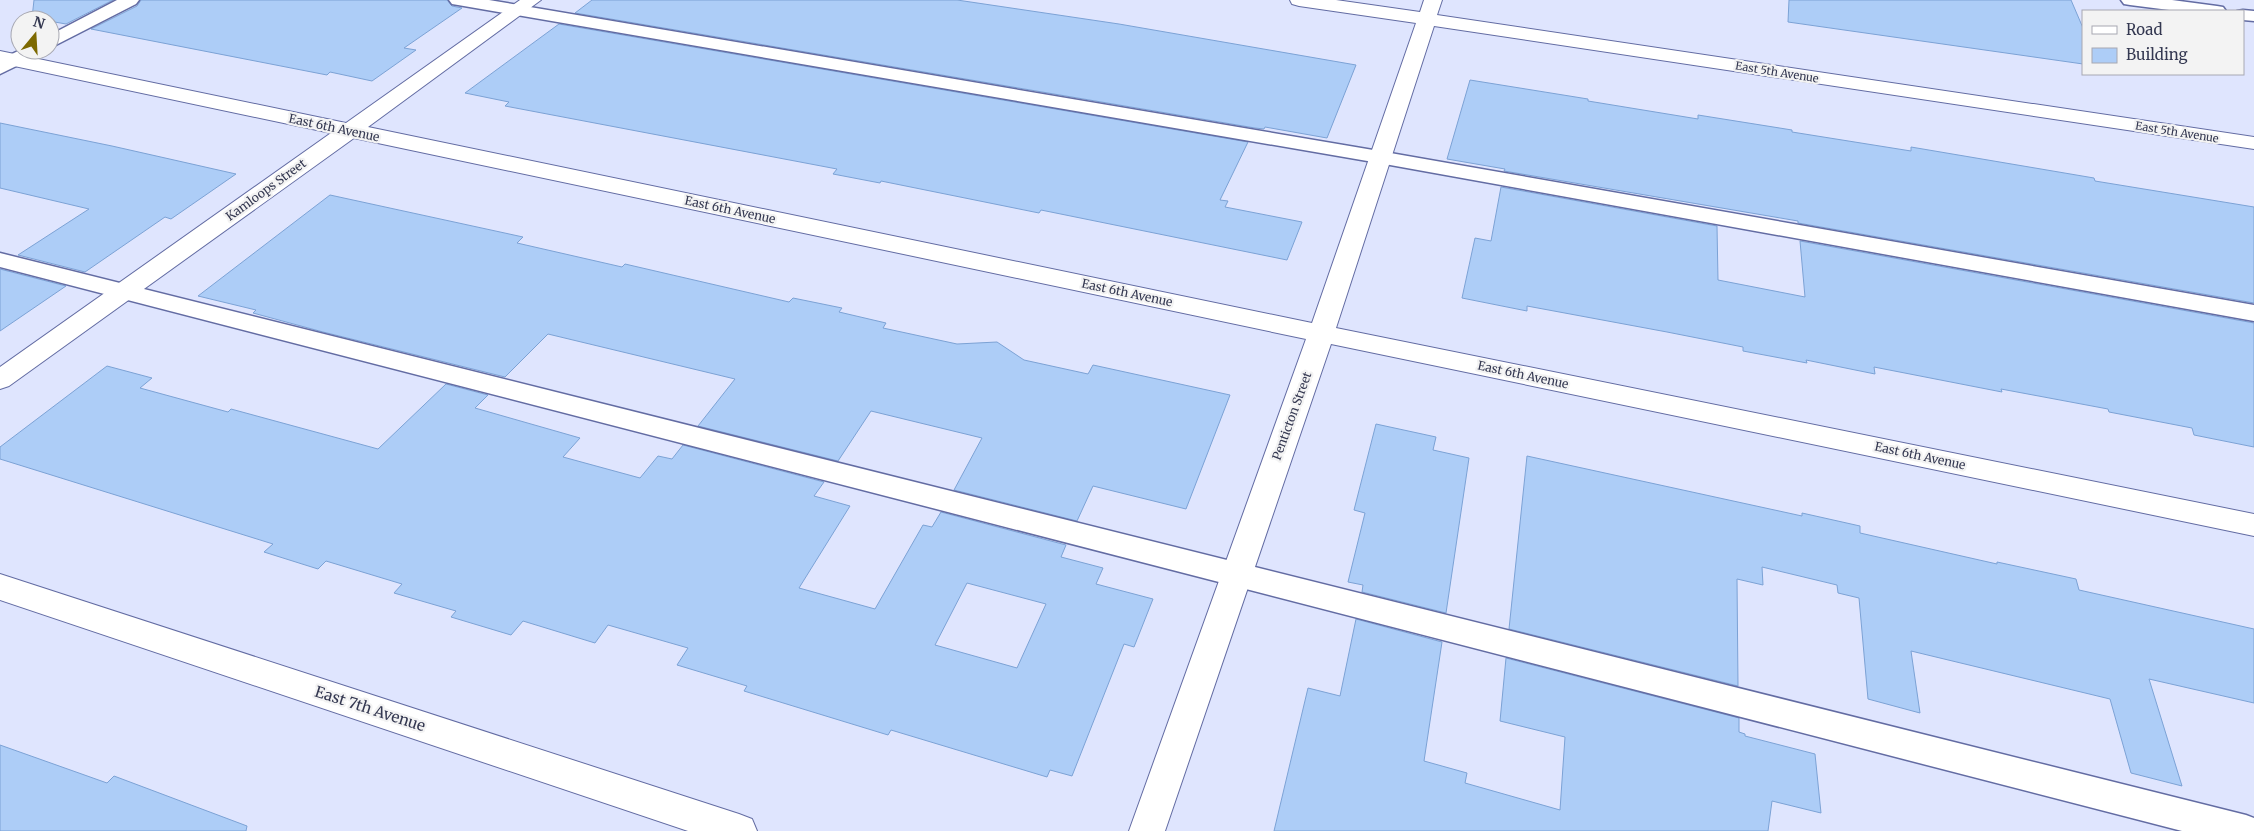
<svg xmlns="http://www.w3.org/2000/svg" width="2254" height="831" viewBox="0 0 2254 831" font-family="Merriweather,serif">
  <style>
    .building { fill: #adcdf7; stroke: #7ca2d5; fill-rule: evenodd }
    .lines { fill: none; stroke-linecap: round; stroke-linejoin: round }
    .service-casing { stroke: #636ca3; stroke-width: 3 }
    .minor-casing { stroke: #636ca3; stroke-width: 2 }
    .service { fill: #fff; fill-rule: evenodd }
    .minor { fill: #fff; fill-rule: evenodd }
    .labels { text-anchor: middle; stroke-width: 4.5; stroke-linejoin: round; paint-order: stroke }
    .far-street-label { font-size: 11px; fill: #343851; stroke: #f3f3f3 }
    .street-label { font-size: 12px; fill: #343851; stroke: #f3f3f3 }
    .near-street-label { font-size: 15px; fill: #343851; stroke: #f3f3f3 }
  </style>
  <rect width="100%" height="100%" fill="#dfe5fe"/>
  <!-- building -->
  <g class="building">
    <polygon points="34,0 113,0 66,24 32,18"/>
    <polygon points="141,0 447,0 452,6 462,8 404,48 416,50 372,81 330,72 327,75 91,29 137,6"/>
    <polygon points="592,0 957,0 1119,24 1356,65 1327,138 1265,127 1264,129 1255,128 575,13"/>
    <polygon points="1789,0 2071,0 2083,28 2083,64 1788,22"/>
    <polygon points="559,24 1248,142 1220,200 1228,201 1225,207 1302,222 1287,260 1041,210 1039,213 881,181 880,183 833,174 837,169 505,106 509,102 465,93"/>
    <polygon points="1470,80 1588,99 1588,101 1698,119 1698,115 1792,130 1792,132 1911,151 1911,147 2094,178 2095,181 2254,207 2254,303 1798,223 1798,221 1504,171 1505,169 1447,159"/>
    <polygon points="0,123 112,146 236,174 171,219 165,217 85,272 18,255 89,209 0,188"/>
    <polygon points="1501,187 1717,226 1718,280 1805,297 1800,241 2254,323 2254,447 2194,435 2192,428 2109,412 2108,409 2001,389 2002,392 1874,367 1875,374 1806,360 1807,363 1743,351 1743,347 1667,332 1527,306 1527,311 1462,298 1475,238 1491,241"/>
    <polygon points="330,195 523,237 517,243 622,267 625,264 789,302 793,298 842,308 839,312 886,323 883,328 957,344 997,342 1024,360 1088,374 1093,365 1230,395 1186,509 1093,486 1077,521 954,490 982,438 871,411 838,461 698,426 735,379 548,334 505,377 323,332 253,313 256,310 198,296"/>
    <polygon points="0,269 66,286 0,331"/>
    <path d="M107 366 152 378 140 388 228 412 231 409 378 449 446 384 488 395 475 408 580 438 563 457 640 478 658 456 672 459 683 445 824 482 814 496 850 506 799 588 875 609 923 525 932 527 941 512 1066 545 1061 557 1103 568 1096 584 1153 599 1134 647 1124 644 1072 776 1050 770 1047 777 891 730 888 735 744 691 747 686 677 665 688 648 608 625 595 643 523 621 511 635 451 617 456 611 394 593 402 584 326 561 318 569 264 552 273 544 0 459V447ZM967 583 1046 604 1017 668 935 645Z"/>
    <polygon points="1376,424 1436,437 1433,450 1469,458 1446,613 1362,592 1363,585 1348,582 1365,513 1354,510"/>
    <polygon points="1527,456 1802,516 1802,513 1860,526 1860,533 1997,564 1997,562 2076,579 2079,590 2254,629 2254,703 2149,679 2182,786 2131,773 2110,699 1911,651 1920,713 1868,699 1859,598 1838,593 1837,585 1762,567 1763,585 1737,579 1738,686 1509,629"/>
    <polygon points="1356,619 1442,642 1424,761 1467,773 1465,783 1560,810 1565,737 1500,721 1506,658 1739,718 1739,732 1745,734 1745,736 1815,754 1821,813 1772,801 1768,831 1274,831 1308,688 1340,696"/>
    <polygon points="0,745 107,783 114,776 247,826 246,831 0,831"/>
  </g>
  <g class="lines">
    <!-- service casing -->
    <g class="service-casing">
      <g id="service">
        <polygon points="117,0 139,0 136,4 50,48 50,35"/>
        <polygon points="449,0 489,0 1379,151 2254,305 2254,321 1379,163 458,5 452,4"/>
        <polygon points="2121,0 2172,0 2217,6 2223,7 2226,11 2177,11 2130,5 2124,4"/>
        <polygon points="2243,10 2254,11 2254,21 2243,20 2243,11 2237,11"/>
        <polygon points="20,50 43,50 41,54 0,74 0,60"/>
        <polygon points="0,253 2246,815 2254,818 2254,831 2182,831 0,267"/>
      </g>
    </g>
    <!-- minor casing -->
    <g class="minor-casing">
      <g id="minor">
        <polygon points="520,0 541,0 368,127 1312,323 1416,23 1299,6 1292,4 1290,0 1336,0 1420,12 1424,0 1442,0 1437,15 2254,137 2254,149 1434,26 1336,328 2254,514 2254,536 1331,344 1165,831 1129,831 1306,339 354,138 9,386 0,389 0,367 331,133 0,63 0,51 346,123"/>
        <polygon points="0,574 739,814 752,819 757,831 688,831 0,600"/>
      </g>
    </g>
    <!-- service -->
    <use href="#service" class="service"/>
    <!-- minor -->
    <use href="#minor" class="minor"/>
  </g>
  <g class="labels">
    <!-- far-street labels -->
    <g class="far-street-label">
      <text transform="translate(1777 72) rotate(9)" y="4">East 5th Avenue</text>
      <text transform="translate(2177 132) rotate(9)" y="4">East 5th Avenue</text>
    </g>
    <!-- street labels -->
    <g class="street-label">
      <text transform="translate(334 128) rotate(12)" y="4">East 6th Avenue</text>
      <text transform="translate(266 190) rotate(-36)" y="4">Kamloops Street</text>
      <text transform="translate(730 210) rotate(12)" y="4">East 6th Avenue</text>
      <text transform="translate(1127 293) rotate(12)" y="4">East 6th Avenue</text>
      <text transform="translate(1523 375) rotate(12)" y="4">East 6th Avenue</text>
      <text transform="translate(1292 416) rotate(-70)" y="4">Penticton Street</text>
      <text transform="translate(1920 456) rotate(12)" y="4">East 6th Avenue</text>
    </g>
    <!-- near-street labels -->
    <g class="near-street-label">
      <text transform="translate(370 709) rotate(18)" y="5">East 7th Avenue</text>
    </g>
  </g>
  <!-- legend -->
  <rect x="2082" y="10" width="162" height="65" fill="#f3f3f3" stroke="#a7a8b2"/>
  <rect x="2092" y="26" width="25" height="8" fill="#ffffff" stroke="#a7a8b2"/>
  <text x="2126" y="35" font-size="15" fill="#343851">Road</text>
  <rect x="2092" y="48" width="25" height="15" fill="#adcdf7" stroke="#a7a8b2"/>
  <text x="2126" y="60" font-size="15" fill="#343851">Building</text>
  <!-- north arrow -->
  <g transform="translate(35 35) rotate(18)"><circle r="24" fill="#f3f3f3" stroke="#a7a8b2"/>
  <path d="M0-4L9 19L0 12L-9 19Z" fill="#7d6900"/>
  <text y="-8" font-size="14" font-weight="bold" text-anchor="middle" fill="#343851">N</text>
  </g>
</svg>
